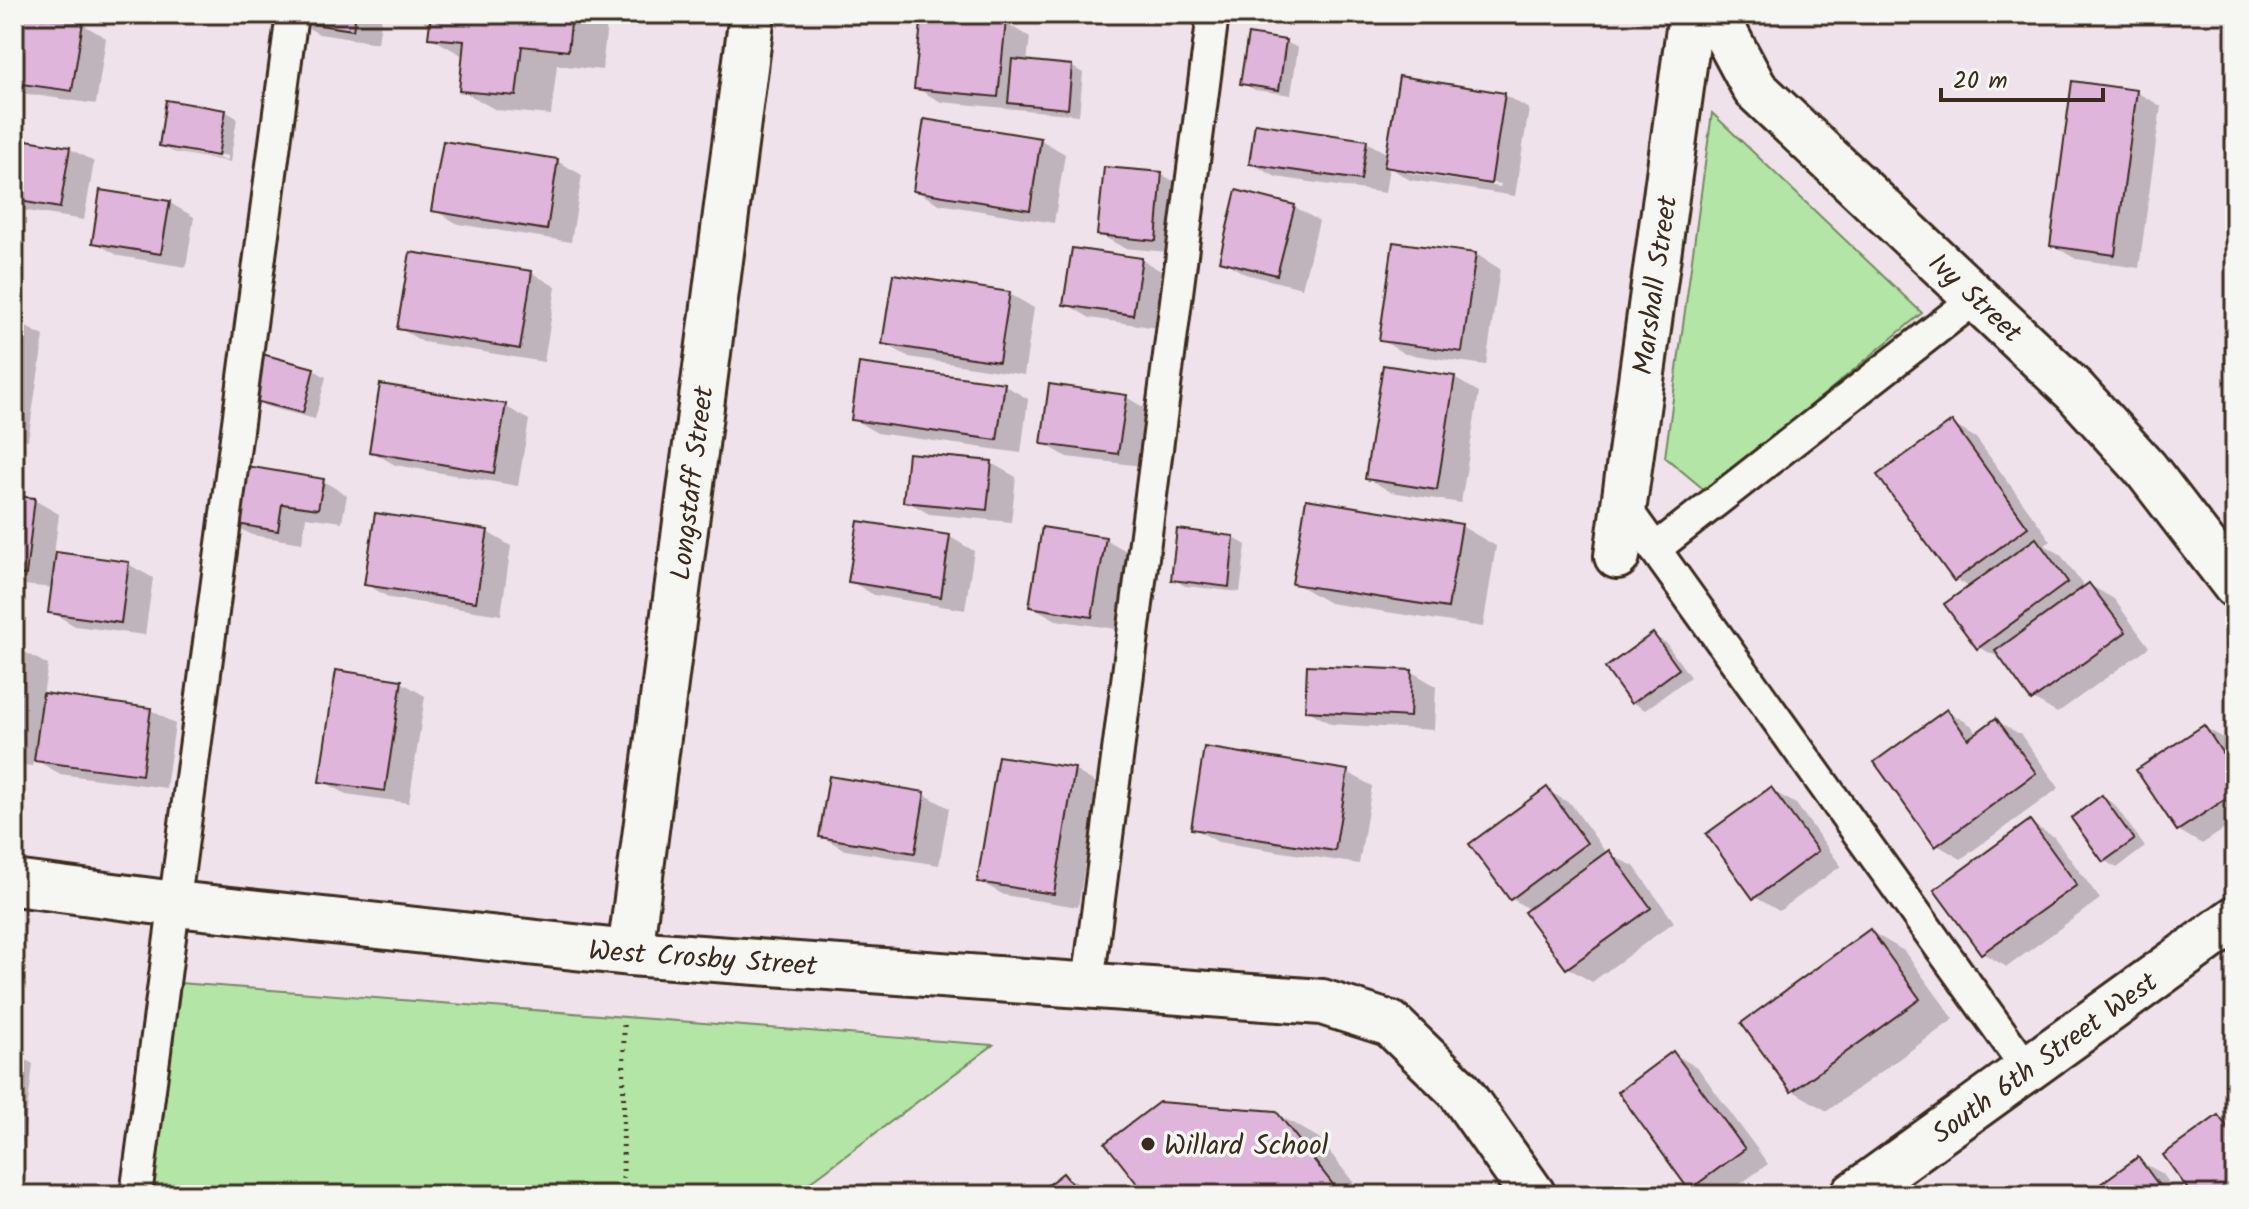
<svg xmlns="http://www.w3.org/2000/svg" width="2249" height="1209" viewBox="0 0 2249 1209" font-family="Kalam,sans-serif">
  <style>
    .green { fill: #b3e5a6; stroke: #778862; stroke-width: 2 }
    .shadow { fill: #0003; fill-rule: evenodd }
    .building { fill: #dfb5db; stroke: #3b2a1e; stroke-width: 2 }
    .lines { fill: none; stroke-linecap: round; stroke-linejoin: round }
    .service-casing { stroke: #3b2a1e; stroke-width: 36 }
    .minor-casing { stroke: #3b2a1e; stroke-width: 50 }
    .tertiary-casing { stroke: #3b2a1e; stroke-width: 50 }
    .path { stroke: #3b2a1e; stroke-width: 5; stroke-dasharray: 2 6; stroke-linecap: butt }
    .service { stroke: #f6f6f2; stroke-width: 30 }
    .minor { stroke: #f6f6f2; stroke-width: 44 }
    .tertiary { stroke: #f6f6f2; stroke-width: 44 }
    .poi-dot { fill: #3b2a1e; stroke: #f6f6f2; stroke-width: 3 }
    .labels { text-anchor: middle; stroke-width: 7; stroke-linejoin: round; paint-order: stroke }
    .street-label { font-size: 28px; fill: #3b2a1e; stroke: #f6f6f2 }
    .poi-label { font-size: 28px; fill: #3b2a1e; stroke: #f6f6f2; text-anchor: start }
  </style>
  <rect width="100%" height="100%" fill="#efe2eb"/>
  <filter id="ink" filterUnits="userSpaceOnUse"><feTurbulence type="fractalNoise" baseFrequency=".0125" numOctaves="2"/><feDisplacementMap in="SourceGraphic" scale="16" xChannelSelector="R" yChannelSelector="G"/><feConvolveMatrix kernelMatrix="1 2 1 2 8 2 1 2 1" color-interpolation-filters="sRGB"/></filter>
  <g filter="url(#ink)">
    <!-- green -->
    <g class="green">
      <polygon points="1712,113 1922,313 1707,492 1665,457"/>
      <polygon points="179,983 993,1045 793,1195 151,1195"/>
    </g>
    <!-- shadow -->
    <g class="shadow">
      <polygon points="14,14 82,24 106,38 96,104 14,92"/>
      <polygon points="295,14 382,14 378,43 319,34 294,20"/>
      <polygon points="433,14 608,14 602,70 557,65 551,115 496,110 461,90 465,57 430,37"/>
      <polygon points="1005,23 1030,37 1027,62 1071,66 1083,73 1079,115 941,102 916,88"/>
      <polygon points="1286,42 1298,48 1291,95 1255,90 1243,83"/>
      <polygon points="2136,92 2161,106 2139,268 2076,259 2052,245"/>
      <path d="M1504 95 1529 109 1515 196 1410 180 1389 167 1385 193 1276 177 1251 163 1366 142 1388 154ZM1409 169 1501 184 1500 187 1409 173Z"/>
      <path d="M225 111 237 118 230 162 173 152 161 145ZM171 146 228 156V160L171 150Z"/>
      <polygon points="926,122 1041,140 1065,154 1054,223 939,204 915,190"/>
      <polygon points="14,140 69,148 94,162 84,220 14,209"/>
      <polygon points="557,161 582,175 571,242 458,224 434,210"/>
      <polygon points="1161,174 1186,188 1180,253 1124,248 1099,234"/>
      <polygon points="1237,193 1295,207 1319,221 1302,288 1245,274 1221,260"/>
      <polygon points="170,203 194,217 186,267 119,256 94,242"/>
      <polygon points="1476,254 1500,269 1486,365 1405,354 1381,340"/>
      <polygon points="1142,260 1166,274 1157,328 1090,318 1065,303"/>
      <polygon points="532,273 556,287 544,362 423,342 399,328"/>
      <polygon points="1010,294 1034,308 1024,375 909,357 884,343"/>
      <polygon points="14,321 44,336 28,440 14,438"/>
      <polygon points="264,357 314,370 326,377 315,419 265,406 253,399"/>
      <polygon points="1454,378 1479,392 1461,503 1391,492 1367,478"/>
      <polygon points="1004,385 1028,399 1021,453 877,433 853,419"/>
      <polygon points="1126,397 1150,411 1142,466 1067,457 1043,443"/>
      <polygon points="505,406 529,420 518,486 395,465 371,451"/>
      <polygon points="1952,424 1976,438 2051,541 2045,545 2060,554 2085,588 2090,585 2114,599 2149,647 2057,713 2033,699 2004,660 1978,647 1970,588 1955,579"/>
      <polygon points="991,463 1016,477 1011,522 929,514 905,500"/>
      <polygon points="323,481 347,495 342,522 306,517 302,543 252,535 227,521"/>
      <polygon points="14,498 34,500 59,514 54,554 128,564 153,578 145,635 75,626 51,612 54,588 14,584"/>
      <polygon points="1461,526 1496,546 1483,627 1329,603 1295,583"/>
      <polygon points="487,532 511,546 501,615 390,598 366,584"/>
      <polygon points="950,537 974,551 965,610 874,595 850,581"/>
      <polygon points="1234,538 1246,545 1240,592 1185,586 1173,579"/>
      <polygon points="1105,539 1130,553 1116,629 1056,620 1031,606"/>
      <polygon points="1654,636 1666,643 1690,677 1645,710 1633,703 1608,669"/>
      <polygon points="14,646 48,665 43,695 151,710 175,724 166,788 60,774 34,759 32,766 14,764"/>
      <polygon points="1412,672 1436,686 1434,730 1331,724 1307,710"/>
      <polygon points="401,682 425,696 409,803 346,794 321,780"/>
      <polygon points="1947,711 1971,725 1978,735 1997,721 2021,735 2059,788 1961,859 1937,845"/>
      <polygon points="2204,727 2229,741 2235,751 2235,822 2202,844 2178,830"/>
      <polygon points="1074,770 1098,784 1078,907 1004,895 979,881"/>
      <polygon points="1347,772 1372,786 1359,864 1218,842 1193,828"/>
      <polygon points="1547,790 1571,804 1607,854 1634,866 1674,922 1592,982 1568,968 1527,912 1530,910 1511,898"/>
      <polygon points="1771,790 1796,804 1841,866 1779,911 1755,897"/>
      <polygon points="924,794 949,808 939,865 845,850 821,836"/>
      <polygon points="2102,797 2114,804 2145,847 2117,868 2105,861"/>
      <polygon points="2030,823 2054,837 2100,899 2007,967 1982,953"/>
      <polygon points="1870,931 1904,951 1954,1019 1827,1111 1793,1091"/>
      <polygon points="14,1053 33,1064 21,1159 14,1158"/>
      <polygon points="1674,1054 1698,1068 1768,1164 1725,1195 1703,1195 1691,1188"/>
      <polygon points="1275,1113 1319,1138 1363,1195 1148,1195"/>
      <polygon points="2219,1117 2235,1127 2235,1195 2195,1195"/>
      <polygon points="2138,1160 2163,1174 2178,1195 2089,1195"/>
      <polygon points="1063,1175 1098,1195 1038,1195"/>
    </g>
    <!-- building -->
    <g class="building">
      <polygon points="14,14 83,22 72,91 14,83"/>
      <polygon points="293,14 356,14 353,30 292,21"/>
      <polygon points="431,14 572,14 568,51 522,46 516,96 459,91 464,41 428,38"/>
      <polygon points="922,14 1006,21 998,97 914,89"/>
      <polygon points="1248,34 1286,40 1279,90 1240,84"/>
      <polygon points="1012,59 1072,65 1068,109 1008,103"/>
      <polygon points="1399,76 1505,93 1491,184 1384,167"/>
      <polygon points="2072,81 2137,90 2115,255 2050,246"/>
      <polygon points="166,100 226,110 218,156 159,146"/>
      <polygon points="924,119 1041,138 1030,210 913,191"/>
      <polygon points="1255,123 1367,140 1361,180 1249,164"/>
      <polygon points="14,138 70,147 60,208 14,200"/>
      <polygon points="443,141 558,159 547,230 431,211"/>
      <polygon points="1104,167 1162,172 1156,241 1097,235"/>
      <polygon points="100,190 170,201 161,254 92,243"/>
      <polygon points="1236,190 1295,205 1277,275 1219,261"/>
      <polygon points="1393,242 1476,253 1462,352 1379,341"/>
      <polygon points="1072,248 1142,258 1133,315 1063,305"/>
      <polygon points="410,252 532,271 520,349 397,329"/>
      <polygon points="893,274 1010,292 999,362 882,344"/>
      <polygon points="14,319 20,320 14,359"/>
      <polygon points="262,354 314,368 303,413 251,400"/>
      <polygon points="859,363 1005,383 997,440 851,420"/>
      <polygon points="1383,365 1455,376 1437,490 1365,479"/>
      <polygon points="380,384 506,404 494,473 369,452"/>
      <polygon points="1049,384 1127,395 1118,454 1041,444"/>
      <polygon points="1952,421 2028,527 1954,581 1877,475"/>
      <polygon points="908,453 992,461 987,510 903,502"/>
      <polygon points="234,464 324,479 318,509 282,504 278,531 225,522"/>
      <polygon points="14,496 35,498 26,575 14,574"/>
      <polygon points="1306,499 1462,524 1448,608 1292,584"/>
      <polygon points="375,513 488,530 476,602 364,585"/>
      <polygon points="858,521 950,535 941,597 848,582"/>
      <polygon points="1042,527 1106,537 1092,617 1029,607"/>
      <polygon points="1177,529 1234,536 1229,587 1171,580"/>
      <polygon points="2036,538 2068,582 1977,649 1944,604"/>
      <polygon points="56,552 129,562 121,623 48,613"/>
      <polygon points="2089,583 2126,632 2031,701 1995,651"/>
      <polygon points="1653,633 1679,669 1631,704 1605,668"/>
      <polygon points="1307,665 1412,670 1410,717 1305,711"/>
      <polygon points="336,670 402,680 385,791 319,782"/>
      <polygon points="43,693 151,708 142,775 34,761"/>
      <polygon points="1947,709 1968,739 1996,718 2036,773 1935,847 1874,762"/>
      <polygon points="2204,725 2235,772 2235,793 2177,831 2136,770"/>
      <polygon points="1204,747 1348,770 1335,851 1191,829"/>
      <polygon points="998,756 1075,768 1054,894 977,882"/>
      <polygon points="829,776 925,792 915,853 819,837"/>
      <polygon points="1547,787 1587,843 1510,900 1469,844"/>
      <polygon points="1771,787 1818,851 1753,899 1706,834"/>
      <polygon points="2102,795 2134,840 2103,862 2071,818"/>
      <polygon points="2030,820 2077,885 1981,954 1934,890"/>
      <polygon points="1609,850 1651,908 1566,969 1524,912"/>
      <polygon points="1870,929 1920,999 1791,1092 1741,1023"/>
      <polygon points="1673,1051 1745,1149 1689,1190 1618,1092"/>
      <polygon points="1159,1102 1276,1111 1341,1195 1146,1195 1105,1143"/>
      <polygon points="2218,1115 2235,1138 2235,1195 2192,1195 2163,1155"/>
      <polygon points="2138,1157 2166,1195 2085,1195"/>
      <polygon points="1063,1173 1081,1195 1035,1195"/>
    </g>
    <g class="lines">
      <!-- service casing -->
      <g class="service-casing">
        <g id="service">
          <polyline points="1624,506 2028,1070"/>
          <polyline points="1655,549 1976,298"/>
          <polyline points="1088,984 1213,14"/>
          <polyline points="136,1195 292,14"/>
        </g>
      </g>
      <!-- minor casing -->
      <g class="minor-casing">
        <g id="minor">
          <polyline points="1715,14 1755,89 2075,391 2145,468 2235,585"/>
          <polyline points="1617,556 1691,14"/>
          <polyline points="14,883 175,904 630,953 1322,1002 1391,1024 1459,1090 1533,1195"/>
          <polyline points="630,953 752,14"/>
        </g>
      </g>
      <!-- tertiary casing -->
      <g class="tertiary-casing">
        <polyline id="tertiary" points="1853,1195 2235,919"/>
      </g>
      <!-- path -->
      <polyline class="path" points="623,1195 624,1021"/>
      <!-- service -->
      <use href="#service" class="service"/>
      <!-- minor -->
      <use href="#minor" class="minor"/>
      <!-- tertiary -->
      <use href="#tertiary" class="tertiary"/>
    </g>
  </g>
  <!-- markers -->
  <circle class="poi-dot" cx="1148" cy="1144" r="8"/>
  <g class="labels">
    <!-- street labels -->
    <g class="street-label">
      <text transform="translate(1654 285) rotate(-82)" y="10">Marshall Street</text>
      <text transform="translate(1976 297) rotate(43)" y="10">Ivy Street</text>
      <text transform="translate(691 483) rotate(-83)" y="10">Longstaff Street</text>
      <text transform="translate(703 957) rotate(4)" y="10">West Crosby Street</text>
      <text transform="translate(2044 1057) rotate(-36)" y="10">South 6th Street West</text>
    </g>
    <!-- poi labels -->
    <g class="poi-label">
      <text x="1164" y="1154">Willard School</text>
    </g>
  </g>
  <!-- margin -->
  <rect width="2249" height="1209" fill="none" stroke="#f6f6f2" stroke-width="48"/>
  <rect x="24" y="24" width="2201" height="1161" fill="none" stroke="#3b2a1e" stroke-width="3" filter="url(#ink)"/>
  <!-- scale -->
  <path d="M1941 88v12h162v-12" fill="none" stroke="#3b2a1e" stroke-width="4"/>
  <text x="1953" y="88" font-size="24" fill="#3b2a1e" stroke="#f6f6f2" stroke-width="6" paint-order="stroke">20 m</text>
</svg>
